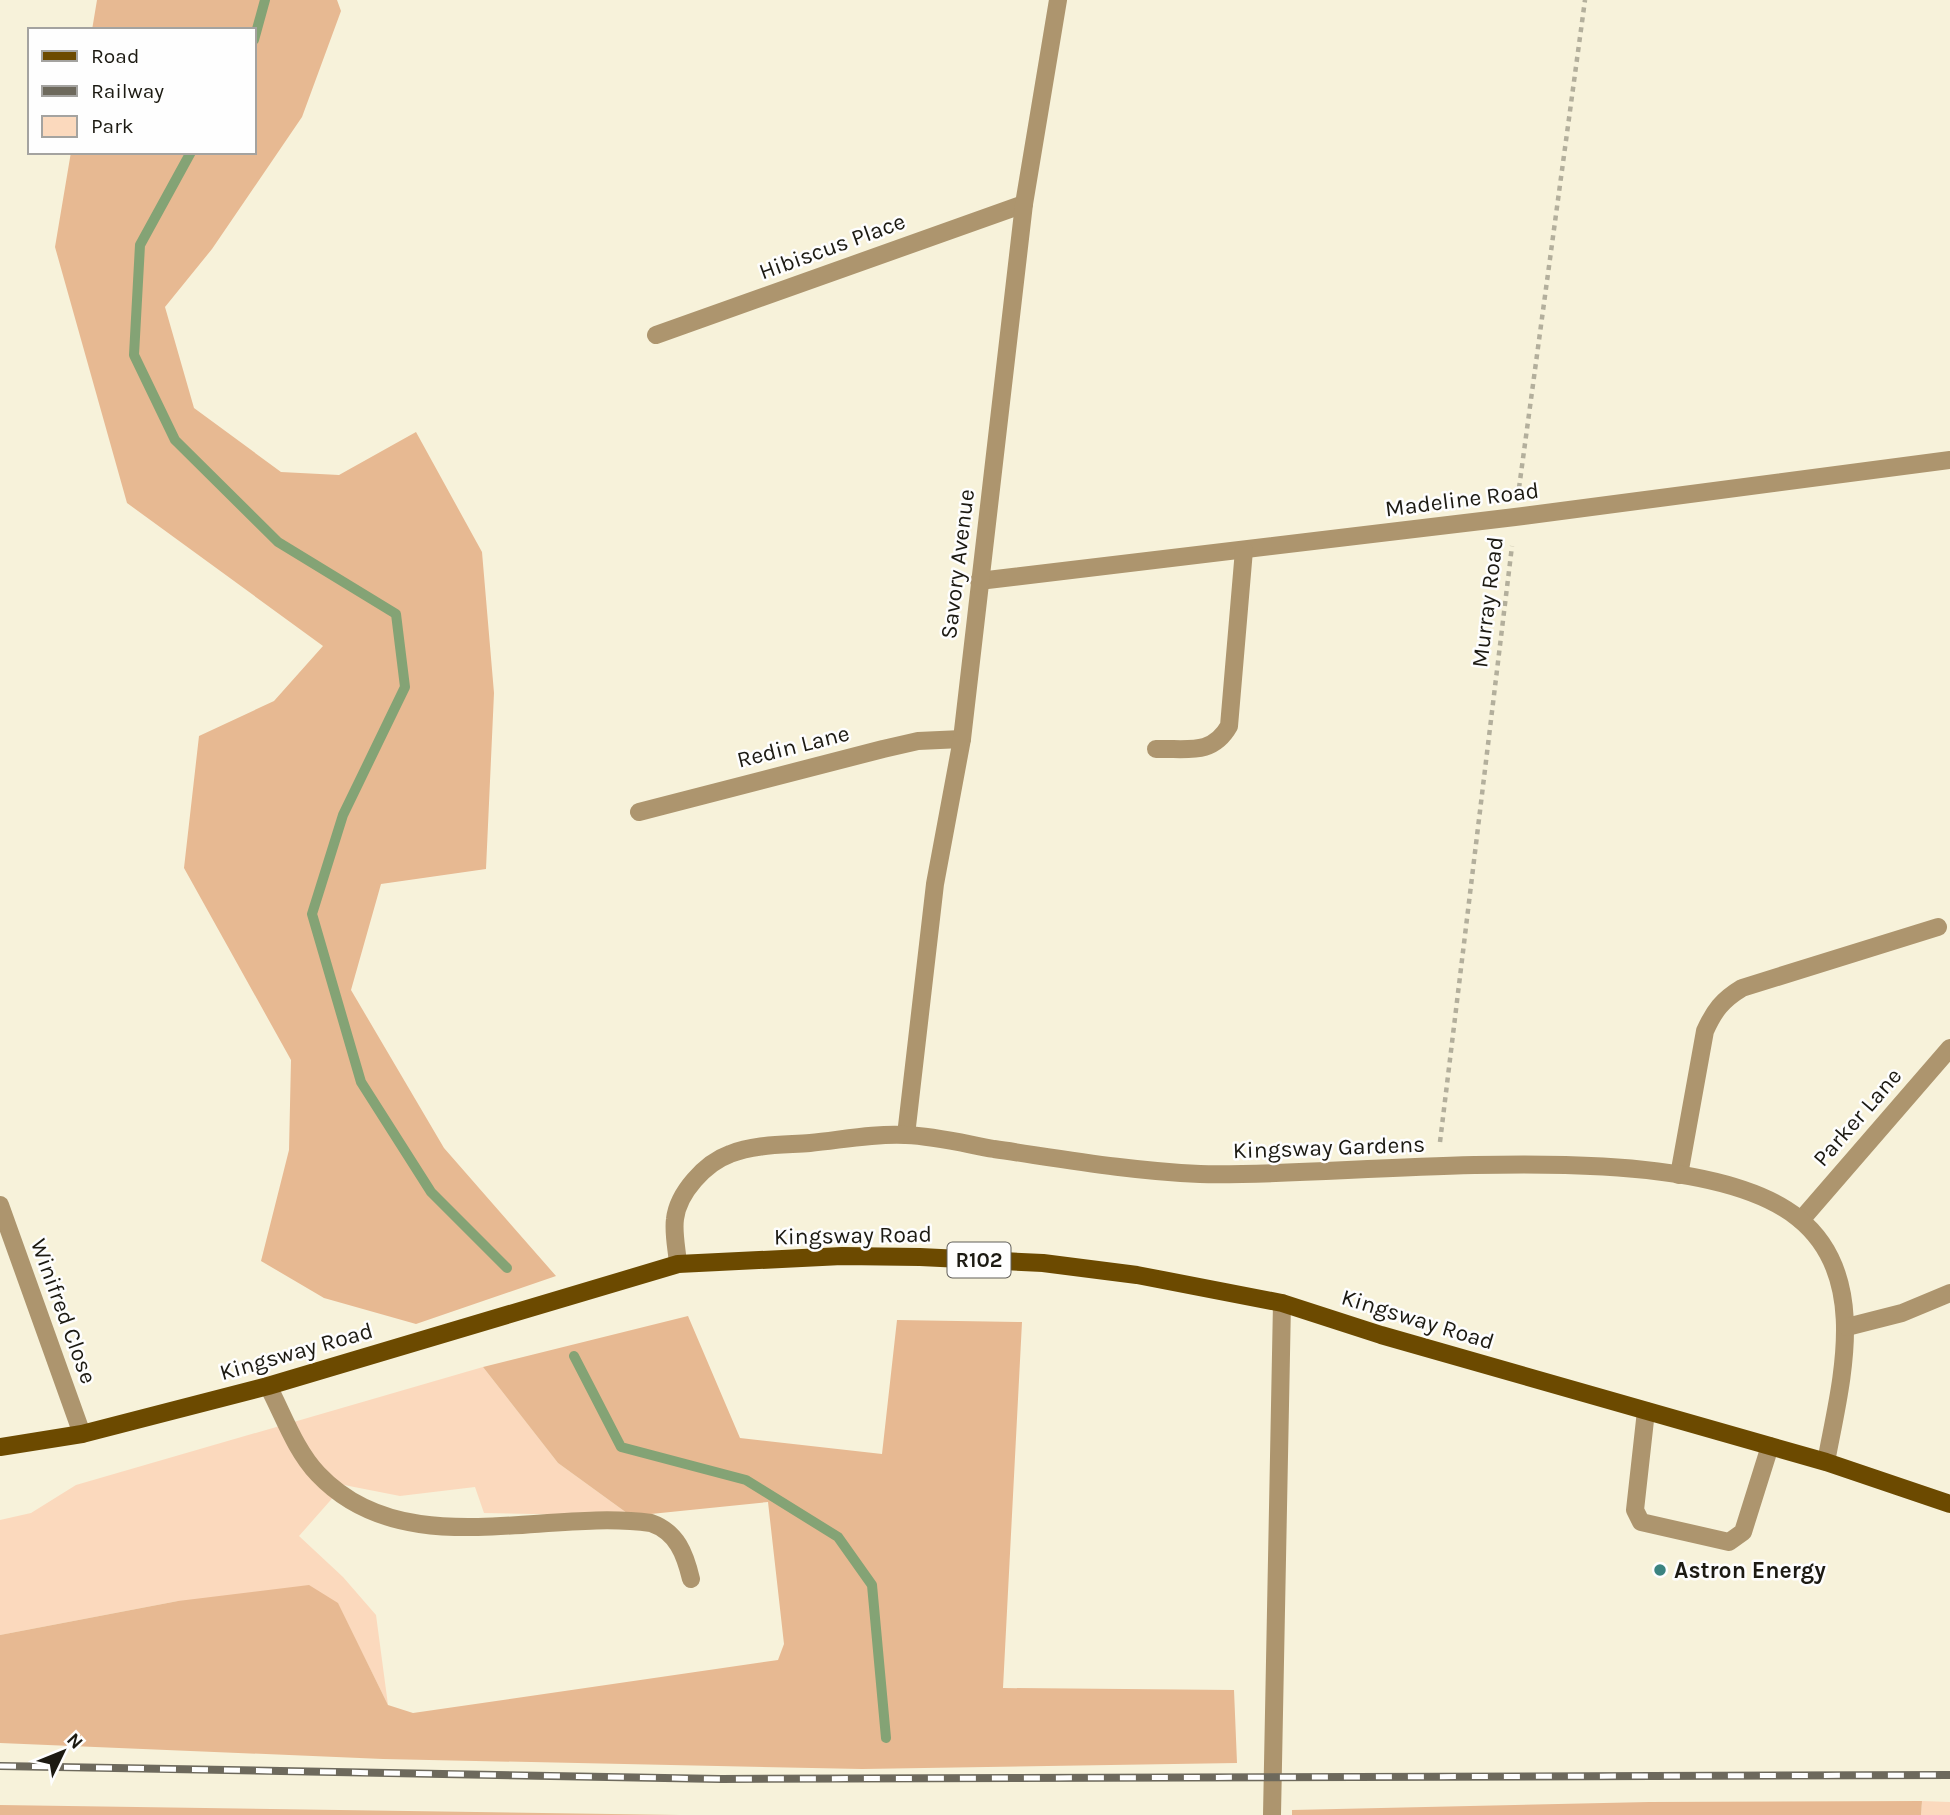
<svg xmlns="http://www.w3.org/2000/svg" width="1950" height="1815" viewBox="0 0 1950 1815" font-family="Karla,sans-serif">
  <style>
    .green { fill: #fbd9bd }
    .forest { fill: #e7b992 }
    .lines { fill: none; stroke-linecap: round; stroke-linejoin: round }
    .stream { stroke: #84a375; stroke-width: 10 }
    .path { stroke: #b3af9c; stroke-width: 4.5; stroke-dasharray: 5 5; stroke-linecap: butt }
    .minor { stroke: #ad956e; stroke-width: 18 }
    .major { stroke: #6c4a00; stroke-width: 18 }
    .rail-casing { stroke: #6d695c; stroke-width: 8 }
    .rail { stroke: #fefefe; stroke-width: 5; stroke-dasharray: 16; stroke-linecap: butt }
    .poi-dot { fill: #3b8380; stroke: #fefefe; stroke-width: 2.5 }
    .labels { text-anchor: middle; stroke-width: 5; stroke-linejoin: round; paint-order: stroke }
    .shield { fill: #fefefe; stroke: #605e59; stroke-width: 2 }
    .shield-label { font-size: 21px; font-weight: bold; fill: #1c1a12 }
    .street-label { font-size: 23px; fill: #1c1a12; stroke: #fefefe }
    .poi-label { font-size: 23px; font-weight: bold; fill: #1c1a12; stroke: #fefefe; text-anchor: start }
  </style>
  <rect width="100%" height="100%" fill="#f7f2da"/>
  <!-- green -->
  <g class="green">
    <polygon points="483,1367 558,1463 631,1516 484,1513 475,1487 400,1496 344,1485 299,1536 343,1577 376,1615 388,1705 338,1604 178,1601 0,1635 0,1520 31,1513 76,1485"/>
    <polygon points="1922,1801 1950,1802 1950,1815 1921,1815"/>
  </g>
  <!-- forest -->
  <g class="forest">
    <polygon points="97,0 337,0 341,11 302,117 212,249 165,307 194,408 281,472 339,475 416,432 482,552 494,693 486,869 381,884 351,990 444,1148 556,1276 416,1324 324,1298 261,1261 289,1150 291,1060 184,868 199,736 274,701 323,646 127,503 55,247 71,152 254,152 254,30 92,30"/>
    <polygon points="688,1316 740,1438 882,1454 897,1320 1022,1322 1003,1688 1234,1690 1237,1763 862,1769 383,1759 0,1743 0,1635 178,1601 309,1585 338,1603 388,1705 413,1713 778,1660 784,1644 768,1502 631,1516 558,1463 483,1367"/>
    <polygon points="1922,1801 1921,1815 1292,1815 1292,1810 1649,1802"/>
    <polygon points="0,1805 680,1815 0,1815"/>
  </g>
  <g class="lines">
    <!-- stream -->
    <g class="stream">
      <polyline points="254,40 265,0"/>
      <polyline points="191,152 140,245 134,355 175,440 278,542 396,614 405,687 343,815 312,914 361,1082 431,1192 507,1268"/>
      <polyline points="574,1356 621,1447 746,1480 838,1537 872,1585 886,1738"/>
    </g>
    <!-- path -->
    <g class="path">
      <polyline points="1519,488 1585,0"/>
      <polyline points="1440,1142 1512,546"/>
    </g>
    <!-- minor -->
    <g class="minor">
      <polyline points="656,335 1024,204"/>
      <polyline points="979,581 1515,517 1950,460"/>
      <path d="M1156 749C1187 748 1212 756 1229 726L1244 550"/>
      <polyline points="639,812 883,749 918,741 962,739"/>
      <polyline points="906,1135 935,884 962,739 1024,204 1058,0"/>
      <path d="M1679 1175 1705 1031C1714 1011 1722 1000 1742 988L1938 927"/>
      <polyline points="0,1205 82,1434"/>
      <polyline points="1801,1220 1950,1048"/>
      <path d="M678 1264C677 1250 673 1233 675 1219 678 1193 705 1163 730 1154 755 1144 784 1145 810 1143 841 1140 875 1133 906 1135 935 1136 966 1144 994 1149 1063 1159 1130 1171 1200 1174 1345 1179 1688 1129 1798 1218 1872 1277 1840 1385 1826 1462"/>
      <polyline points="1847,1327 1902,1313 1950,1293"/>
      <path d="M268 1386C283 1414 295 1450 318 1474 404 1565 543 1508 651 1523 677 1532 685 1554 691 1579"/>
      <polyline points="1646,1411 1635,1510 1641,1522 1729,1542 1743,1532 1770,1446"/>
      <polyline points="1272,1815 1282,1303"/>
    </g>
    <!-- major -->
    <polyline class="major" points="0,1447 82,1434 268,1386 678,1264 842,1256 920,1257 1043,1263 1137,1275 1282,1303 1381,1335 1826,1462 1950,1504"/>
    <!-- rail casing -->
    <g class="rail-casing">
      <polyline id="rail" points="0,1766 721,1779 1950,1775"/>
    </g>
    <!-- rail -->
    <use href="#rail" class="rail"/>
  </g>
  <!-- markers -->
  <circle class="poi-dot" cx="1660" cy="1570" r="7"/>
  <g class="labels">
    <!-- shield labels -->
    <rect class="shield" x="947.5" y="1242.5" width="63" height="35" rx="5"/>
    <g class="shield-label">
      <text x="979" y="1267">R102</text>
    </g>
    <!-- street labels -->
    <g class="street-label">
      <text transform="translate(832 246) rotate(-20)" y="8">Hibiscus Place</text>
      <text transform="translate(1462 499) rotate(-7)" y="8">Madeline Road</text>
      <text transform="translate(957 564) rotate(-83)" y="8">Savory Avenue</text>
      <text transform="translate(1487 602) rotate(-83)" y="8">Murray Road</text>
      <text transform="translate(793 746) rotate(-14)" y="8">Redin Lane</text>
      <text transform="translate(1857 1117) rotate(-49)" y="8">Parker Lane</text>
      <text transform="translate(1329 1147) rotate(-2)" y="8">Kingsway Gardens</text>
      <text transform="translate(853 1235) rotate(-1)" y="8">Kingsway Road</text>
      <text transform="translate(64 1311) rotate(70)" y="8">Winifred Close</text>
      <text transform="translate(1418 1319) rotate(17)" y="8">Kingsway Road</text>
      <text transform="translate(296 1351) rotate(-16)" y="8">Kingsway Road</text>
    </g>
    <!-- poi labels -->
    <g class="poi-label">
      <text x="1674" y="1578">Astron Energy</text>
    </g>
  </g>
  <!-- legend -->
  <rect x="28" y="28" width="228" height="126" fill="#fefefe" stroke="#a4a3a0" stroke-width="2"/>
  <rect x="42" y="51" width="35" height="10" fill="#6c4a00" stroke="#a4a3a0" stroke-width="2"/>
  <text x="91" y="63" font-size="21" fill="#1c1a12">Road</text>
  <rect x="42" y="86" width="35" height="10" fill="#6d695c" stroke="#a4a3a0" stroke-width="2"/>
  <text x="91" y="98" font-size="21" fill="#1c1a12">Railway</text>
  <rect x="42" y="116" width="35" height="21" fill="#fbd9bd" stroke="#a4a3a0" stroke-width="2"/>
  <text x="91" y="133" font-size="21" fill="#1c1a12">Park</text>
  <!-- north arrow -->
  <g transform="translate(63 1752) rotate(47)" stroke="#fefefe" stroke-width="5" paint-order="stroke">
  <path d="M0-5L12 26L0 18L-12 26Z" fill="#1c1a12"/>
  <text y="-10" font-size="19" font-weight="bold" text-anchor="middle" fill="#1c1a12">N</text>
  </g>
</svg>
